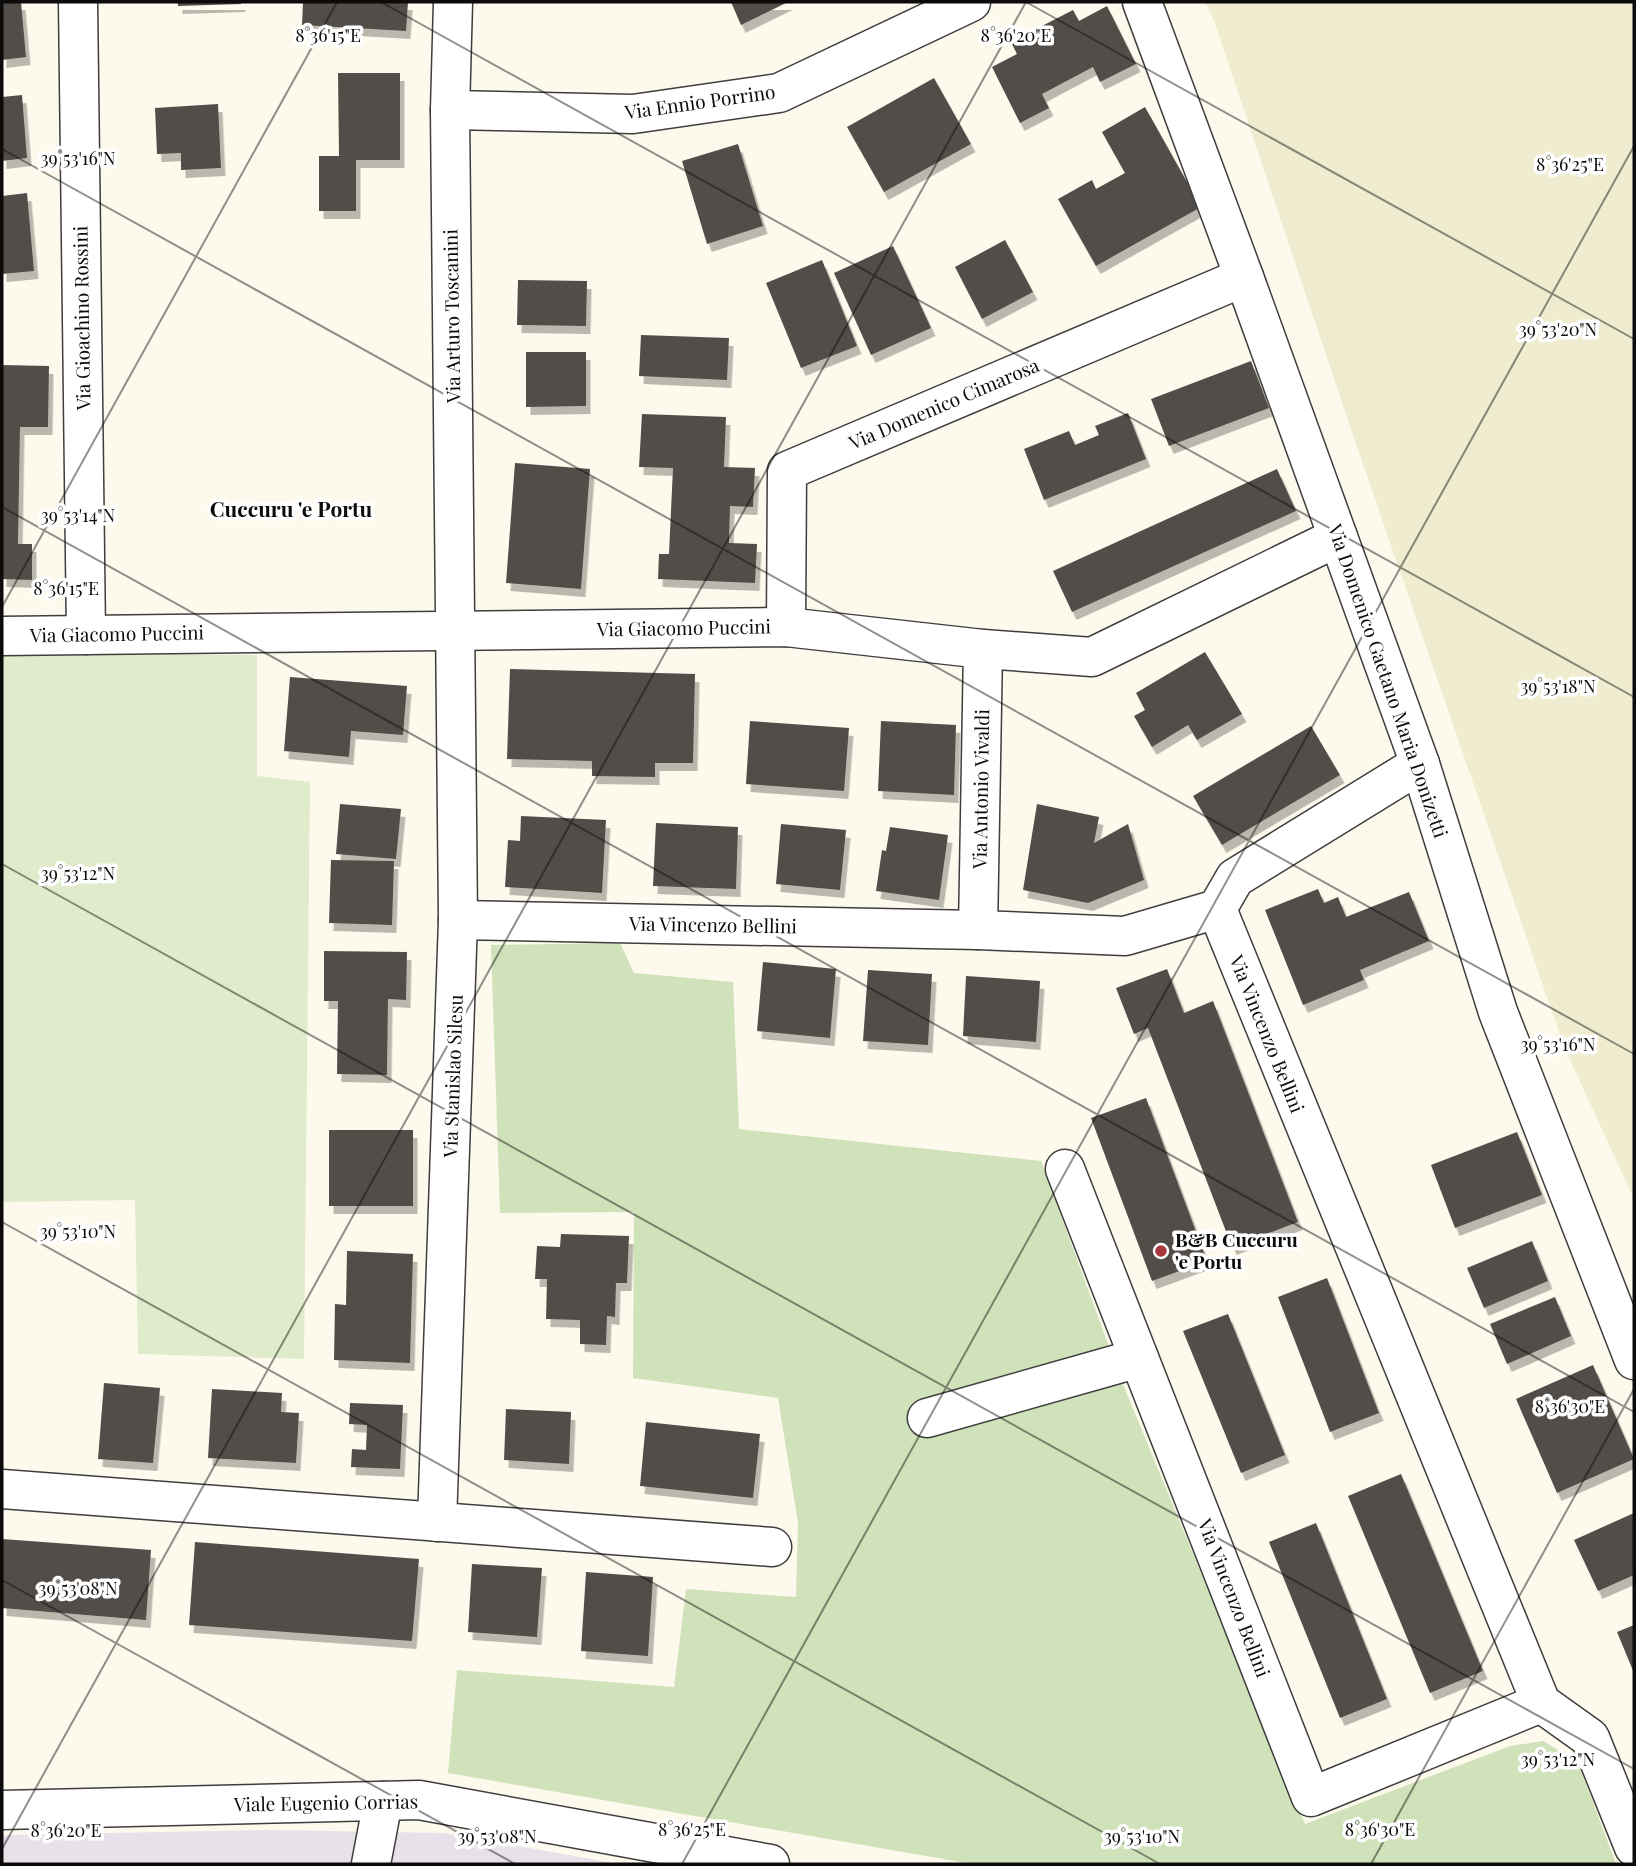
<svg xmlns="http://www.w3.org/2000/svg" width="1636" height="1866" viewBox="0 0 1636 1866" font-family="'Playfair Display',serif">
  <style>
    .industrial { fill: #e8e1e9 }
    .farmland { fill: #efecd0 }
    .green { fill: #d0e2ba }
    .pitch { fill: #e0ebcb }
    .building { fill: #534d49; filter: url(#shadow) }
    .lines { fill: none; stroke-linecap: round; stroke-linejoin: round }
    .minor-casing { stroke: #3e3e3e; stroke-width: 41 }
    .minor { stroke: #fff; stroke-width: 38 }
    .ticks { fill: none; stroke: #0b0b0b; stroke-width: 2; stroke-opacity: 0.45 }
    .poi-dot { fill: #a9363c; stroke: #fff; stroke-width: 2.5 }
    .labels { text-anchor: middle; stroke-width: 7; stroke-linejoin: round; paint-order: stroke }
    .street-label { font-size: 19px; fill: #0b0b0b; stroke: #fff }
    .poi-label { font-size: 19px; font-weight: bold; fill: #0b0b0b; stroke: #fff; text-anchor: start }
    .neighbourhood-label { font-size: 21px; font-weight: bold; fill: #0b0b0b; stroke: #fff }
    .ticks-label { font-size: 18px; text-anchor: middle; fill: #0b0b0b; stroke: #fff; stroke-width: 7; stroke-linejoin: round; paint-order: stroke }
  </style>
  <defs>
    <filter id="shadow"><feDropShadow dx="4.5" dy="8" stdDeviation="0" flood-color="#0004"/></filter>
  </defs>
  <rect width="100%" height="100%" fill="#fdf9ec"/>
  <!-- industrial -->
  <polygon class="industrial" points="273,1830 444,1833 619,1864 2,1864 2,1835"/>
  <!-- farmland -->
  <polygon class="farmland" points="1205,2 1634,2 1634,1199 1565,1049 1356,444 1214,21"/>
  <!-- green -->
  <polygon class="green" points="620,943 634,973 733,982 739,1129 1041,1161 1122,1382 1305,1824 1510,1746 1543,1741 1578,1762 1616,1864 972,1864 448,1773 457,1670 674,1687 686,1589 796,1597 798,1523 778,1398 633,1378 634,1212 500,1213 491,945"/>
  <!-- pitch -->
  <polygon class="pitch" points="2,653 257,655 257,776 310,782 304,1359 138,1354 135,1200 2,1202"/>
  <!-- building -->
  <g class="building">
    <polygon points="2,2 21,2 26,57 2,60"/>
    <polygon points="178,2 241,2 241,4 178,6"/>
    <polygon points="303,2 408,2 406,31 302,25"/>
    <polygon points="731,2 788,2 741,25"/>
    <polygon points="1107,6 1136,64 1100,82 1093,67 1042,94 1049,108 1020,123 992,67 1017,54 1011,42 1073,10 1079,21"/>
    <polygon points="338,73 400,73 400,160 356,160 356,211 319,211 319,156 339,156"/>
    <polygon points="934,78 971,144 884,192 847,127"/>
    <polygon points="22,95 27,158 2,161 2,97"/>
    <polygon points="218,104 221,168 181,170 181,153 157,154 155,108"/>
    <polygon points="1145,107 1201,207 1096,266 1058,199 1092,180 1096,189 1125,173 1102,132"/>
    <polygon points="738,144 763,226 707,244 682,161"/>
    <polygon points="27,193 34,271 2,274 2,196"/>
    <polygon points="1005,240 1033,292 982,319 955,267"/>
    <polygon points="893,246 931,328 871,355 834,273"/>
    <polygon points="822,260 857,346 801,368 766,283"/>
    <polygon points="518,280 587,281 586,326 517,325"/>
    <polygon points="641,335 729,338 727,380 639,376"/>
    <polygon points="526,352 586,352 586,406 526,407"/>
    <polygon points="1251,361 1269,408 1169,446 1151,399"/>
    <polygon points="2,365 49,366 48,427 20,427 18,544 32,544 32,580 2,579"/>
    <polygon points="1128,413 1146,459 1044,500 1024,449 1069,431 1075,445 1099,435 1095,426"/>
    <polygon points="642,414 726,417 724,467 755,468 753,507 730,506 729,543 757,544 755,583 658,579 659,554 669,554 673,468 639,467"/>
    <polygon points="515,463 590,469 581,589 506,583"/>
    <polygon points="1277,469 1296,511 1072,612 1053,571"/>
    <polygon points="1205,652 1242,714 1197,740 1188,725 1152,747 1134,716 1145,710 1136,693"/>
    <polygon points="510,669 695,674 693,763 655,763 655,777 592,776 592,761 507,759"/>
    <polygon points="290,677 407,686 403,735 351,731 349,757 284,751"/>
    <polygon points="750,721 849,728 844,791 746,784"/>
    <polygon points="881,721 956,725 954,795 878,791"/>
    <polygon points="1311,726 1340,775 1222,845 1193,796"/>
    <polygon points="340,804 401,809 396,859 336,854"/>
    <polygon points="1037,804 1099,817 1094,843 1128,824 1144,880 1088,903 1023,890"/>
    <polygon points="521,816 606,820 602,893 505,887 508,840 520,841"/>
    <polygon points="656,823 738,827 736,889 653,886"/>
    <polygon points="781,824 846,830 840,890 776,884"/>
    <polygon points="890,827 948,835 939,900 876,891 882,850 886,851"/>
    <polygon points="331,860 394,861 392,925 329,923"/>
    <polygon points="1318,889 1324,903 1338,897 1346,917 1409,892 1429,941 1360,970 1364,980 1303,1005 1265,910"/>
    <polygon points="324,951 407,952 406,1000 388,999 387,1075 337,1074 338,1001 324,1001"/>
    <polygon points="763,962 836,969 830,1038 757,1031"/>
    <polygon points="1167,969 1184,1013 1213,1001 1298,1222 1232,1247 1148,1028 1134,1034 1116,988"/>
    <polygon points="868,970 932,974 928,1045 863,1041"/>
    <polygon points="966,976 1040,981 1036,1042 963,1036"/>
    <polygon points="1146,1098 1207,1261 1152,1281 1091,1118"/>
    <rect x="329" y="1130" width="84" height="76"/>
    <polygon points="1517,1132 1542,1195 1455,1228 1431,1165"/>
    <polygon points="561,1234 629,1236 627,1283 616,1283 615,1317 607,1316 606,1345 580,1344 580,1320 546,1319 547,1279 535,1279 537,1246 560,1247"/>
    <polygon points="1532,1241 1548,1281 1484,1308 1467,1268"/>
    <polygon points="347,1251 413,1254 410,1363 334,1360 335,1304 346,1305"/>
    <polygon points="1327,1278 1379,1413 1330,1432 1278,1297"/>
    <polygon points="1555,1297 1571,1336 1507,1364 1490,1324"/>
    <polygon points="1228,1314 1285,1455 1241,1473 1183,1331"/>
    <polygon points="1593,1365 1634,1459 1557,1493 1516,1399"/>
    <polygon points="104,1383 160,1388 153,1463 98,1459"/>
    <polygon points="212,1389 282,1393 281,1412 299,1413 296,1463 208,1458"/>
    <polygon points="350,1403 403,1405 400,1469 351,1467 352,1449 366,1450 367,1425 349,1424"/>
    <polygon points="506,1409 571,1412 569,1464 504,1460"/>
    <polygon points="646,1422 760,1434 753,1498 640,1486"/>
    <polygon points="1401,1474 1483,1671 1430,1693 1348,1496"/>
    <polygon points="1634,1513 1634,1575 1598,1591 1574,1540"/>
    <polygon points="1316,1523 1387,1699 1340,1718 1269,1542"/>
    <polygon points="2,1539 151,1550 146,1620 2,1608"/>
    <polygon points="195,1542 419,1559 412,1641 189,1625"/>
    <polygon points="472,1564 542,1568 537,1637 468,1632"/>
    <polygon points="586,1572 653,1577 648,1656 581,1651"/>
    <polygon points="1634,1625 1634,1673 1617,1632"/>
  </g>
  <g class="lines">
    <!-- minor casing -->
    <g class="minor-casing">
      <g id="minor">
        <polyline points="78,2 86,635"/>
        <polyline points="1142,2 1244,277 1420,764 1498,1012 1634,1360"/>
        <polyline points="450,110 633,114 779,93 971,2"/>
        <polyline points="786,627 787,471 1244,277"/>
        <polyline points="2,636 786,627 983,649 1092,657 1338,537"/>
        <polyline points="1217,909 1541,1703 1590,1738 1634,1847"/>
        <polyline points="458,920 978,930 1125,936 1217,909 1235,878 1420,764"/>
        <polyline points="978,930 983,649"/>
        <polyline points="1065,1169 1311,1797 1541,1703"/>
        <polyline points="927,1418 1139,1358"/>
        <polyline points="2,1489 772,1547"/>
        <polyline points="437,1522 458,920 450,110 453,2"/>
        <polyline points="2,1810 419,1800 770,1864"/>
        <polyline points="371,1864 383,1801"/>
      </g>
    </g>
    <!-- minor -->
    <use href="#minor" class="minor"/>
  </g>
  <!-- ticks -->
  <path class="ticks" d="M381 2 1634 697M1026 2 1634 339M2 149 1634 1054M2 507 1634 1412M2 607 337 2M2 864 1634 1769M2 1222 1160 1864M2 1580 515 1864M2 1849 1026 2M682 1864 1634 146M1371 1864 1634 1389"/>
  <!-- markers -->
  <circle class="poi-dot" cx="1161" cy="1251" r="7"/>
  <g class="labels">
    <!-- street labels -->
    <g class="street-label">
      <text transform="translate(700 102) rotate(-8)" y="7">Via Ennio Porrino</text>
      <text transform="translate(452 316) rotate(-91)" y="7">Via Arturo Toscanini</text>
      <text transform="translate(82 318) rotate(-91)" y="7">Via Gioachino Rossini</text>
      <text transform="translate(944 404) rotate(-23)" y="7">Via Domenico Cimarosa</text>
      <text transform="translate(684 628) rotate(-1)" y="7">Via Giacomo Puccini</text>
      <text transform="translate(117 634) rotate(-1)" y="7">Via Giacomo Puccini</text>
      <text transform="translate(1388 681) rotate(71)" y="7">Via Domenico Gaetano Maria Donizetti</text>
      <text transform="translate(981 789) rotate(-89)" y="7">Via Antonio Vivaldi</text>
      <text transform="translate(713 925) rotate(1)" y="7">Via Vincenzo Bellini</text>
      <text transform="translate(1267 1034) rotate(68)" y="7">Via Vincenzo Bellini</text>
      <text transform="translate(453 1076) rotate(-88)" y="7">Via Stanislao Silesu</text>
      <text transform="translate(1234 1598) rotate(69)" y="7">Via Vincenzo Bellini</text>
      <text transform="translate(326 1803) rotate(-1)" y="7">Viale Eugenio Corrias</text>
    </g>
    <!-- poi labels -->
    <g class="poi-label">
      <text x="1175" y="1247">B&amp;B Cuccuru<tspan x="1175" dy="22">'e Portu</tspan></text>
    </g>
    <!-- neighbourhood labels -->
    <g class="neighbourhood-label">
      <text x="291" y="517">Cuccuru 'e Portu</text>
    </g>
  </g>
  <g class="ticks-label">
    <text x="328" y="42">8°36'15"E</text>
    <text x="1016" y="42">8°36'20"E</text>
    <text x="78" y="165">39°53'16"N</text>
    <text x="1570" y="171">8°36'25"E</text>
    <text x="1558" y="336">39°53'20"N</text>
    <text x="78" y="522">39°53'14"N</text>
    <text x="66" y="595">8°36'15"E</text>
    <text x="1558" y="693">39°53'18"N</text>
    <text x="78" y="880">39°53'12"N</text>
    <text x="1558" y="1051">39°53'16"N</text>
    <text x="78" y="1238">39°53'10"N</text>
    <text x="1570" y="1413">8°36'30"E</text>
    <text x="78" y="1595">39°53'08"N</text>
    <text x="1558" y="1766">39°53'12"N</text>
    <text x="692" y="1836">8°36'25"E</text>
    <text x="1380" y="1836">8°36'30"E</text>
    <text x="66" y="1837">8°36'20"E</text>
    <text x="497" y="1843">39°53'08"N</text>
    <text x="1142" y="1843">39°53'10"N</text>
  </g>
  <!-- border -->
  <rect width="1636" height="1866" fill="none" stroke="#0b0b0b" stroke-width="7"/>
</svg>
